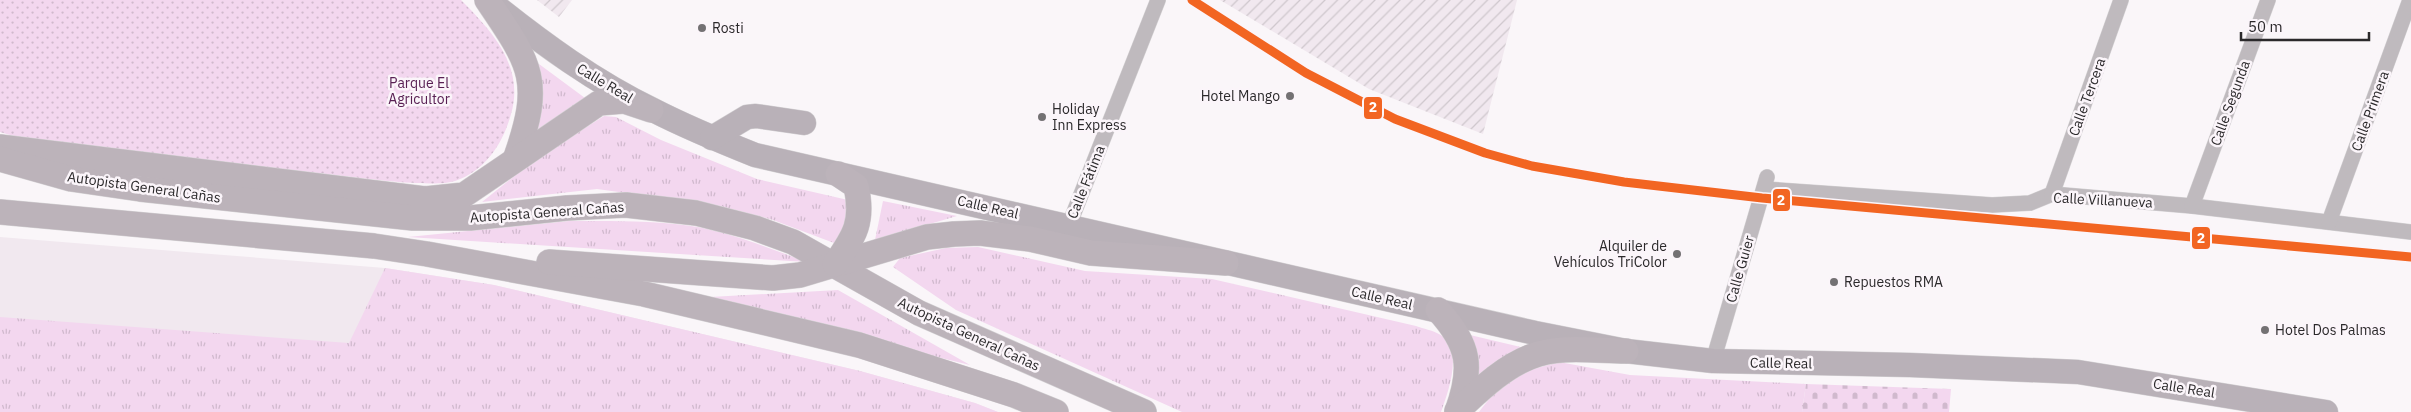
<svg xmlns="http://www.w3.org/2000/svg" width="2411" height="412" viewBox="0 0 2411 412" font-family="'IBM Plex Sans',sans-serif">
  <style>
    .built { fill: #f1e8ef }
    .industrial { fill: url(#industrial-furrows) }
    .grass { fill: url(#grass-tufts) }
    .cemetery { fill: url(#cemetery-stones) }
    .park { fill: url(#park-dots) }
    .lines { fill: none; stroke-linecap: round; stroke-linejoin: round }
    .minor-casing { stroke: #d4d2d4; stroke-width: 16 }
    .primary-casing { stroke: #d4d2d4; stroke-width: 25 }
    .trunk-casing { stroke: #d4d2d4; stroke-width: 26 }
    .minor { stroke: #bfbabe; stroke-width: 15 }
    .primary { stroke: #b9b1b8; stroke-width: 24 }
    .trunk { stroke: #bcb3ba; stroke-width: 25 }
    .rail-1-casing { stroke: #fbf5fa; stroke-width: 12 }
    .rail-1 { stroke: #f26522; stroke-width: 9 }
    .poi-dot { fill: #737173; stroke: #fbf5fa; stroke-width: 2 }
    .labels { text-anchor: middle; stroke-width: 5; stroke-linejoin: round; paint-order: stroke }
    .poi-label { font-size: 14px; fill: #2b292b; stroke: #fbf5fa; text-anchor: start }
    .park-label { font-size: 14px; fill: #592154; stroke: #fbf5fa }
    .street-label { font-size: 14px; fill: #2b292b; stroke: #fbf5fa }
    .line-badge { stroke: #fbf5fa; stroke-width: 2 }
    .badge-label { font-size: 14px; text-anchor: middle; font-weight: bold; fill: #fff }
  </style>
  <defs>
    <pattern id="industrial-furrows" width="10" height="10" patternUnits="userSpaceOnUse" patternTransform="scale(1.25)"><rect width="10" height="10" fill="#f1e8ef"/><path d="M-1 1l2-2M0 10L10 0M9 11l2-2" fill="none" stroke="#cfc7cd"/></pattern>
    <pattern id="grass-tufts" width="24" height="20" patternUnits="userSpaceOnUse" patternTransform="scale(1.25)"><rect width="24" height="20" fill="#f3d7ef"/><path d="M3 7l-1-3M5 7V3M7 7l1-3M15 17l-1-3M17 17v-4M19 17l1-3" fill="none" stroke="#d0b9cd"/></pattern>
    <pattern id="cemetery-stones" width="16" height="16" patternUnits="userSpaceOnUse" patternTransform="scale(1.25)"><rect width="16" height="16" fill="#f3d7ef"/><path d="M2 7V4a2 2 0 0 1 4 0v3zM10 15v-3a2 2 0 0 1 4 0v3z" fill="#d0b9cd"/></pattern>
    <pattern id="park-dots" width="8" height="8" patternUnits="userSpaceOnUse" patternTransform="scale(1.25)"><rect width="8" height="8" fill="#f3d7ef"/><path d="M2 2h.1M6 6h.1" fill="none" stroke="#d0b9cd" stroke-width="1.8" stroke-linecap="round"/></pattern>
  </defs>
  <rect width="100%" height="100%" fill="#faf6f9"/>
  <!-- built -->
  <polygon class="built" points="0,237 385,268 494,285 860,371 975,403 998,412 0,412"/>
  <!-- industrial -->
  <g class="industrial">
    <polygon points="537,0 572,0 559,17"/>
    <polygon points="1220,0 1517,0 1483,134 1369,89"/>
  </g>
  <!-- grass -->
  <g class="grass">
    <polygon points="539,64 585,98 537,134 543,98"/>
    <polygon points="604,116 616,117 661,140 757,179 848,200 845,228 834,243 773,220 720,206 597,189 482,202 537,158"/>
    <polygon points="883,201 957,216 875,240"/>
    <path d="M569 221C612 221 655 220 698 227 735 234 771 249 807 262L408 237Z"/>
    <path d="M978 247 1085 271 1212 279 1416 326C1424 329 1432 330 1439 334 1465 347 1448 392 1441 412H1182L956 310 893 267 900 258 946 248Z"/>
    <polygon points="385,268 494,285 860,371 975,403 998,412 0,412 0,317 349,343"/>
    <polygon points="838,290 970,365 692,298"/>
    <polygon points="1470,335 1529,349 1477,378"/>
    <path d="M1559 362 1630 375 1806 384 1802 412H1479C1504 379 1519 372 1559 362Z"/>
  </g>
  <!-- cemetery -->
  <polygon class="cemetery" points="1806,384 1951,389 1949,412 1802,412"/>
  <!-- park -->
  <path class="park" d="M0 0H461C492 31 525 67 511 114 503 144 485 171 455 181 435 188 359 178 335 175 236 164 136 153 37 143L0 132Z"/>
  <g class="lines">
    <!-- minor casing -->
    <g class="minor-casing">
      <g id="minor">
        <polyline points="1764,189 1992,205 2030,203 2052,194 2192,206 2411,232"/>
        <polyline points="2052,194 2121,0"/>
        <polyline points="2192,206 2268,0"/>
        <polyline points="2329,222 2410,0"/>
        <polyline points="1069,225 1158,0"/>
        <polyline points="1713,361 1767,177"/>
      </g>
    </g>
    <!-- primary casing -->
    <g class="primary-casing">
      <g id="primary">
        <path d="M493 4C543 44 595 82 653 110 686 127 720 141 755 155L1535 333 1626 351 1713 361 1910 365 2078 372 2326 412"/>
        <polyline points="712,138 747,117 756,116 804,123"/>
      </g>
    </g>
    <!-- trunk casing -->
    <g class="trunk-casing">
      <g id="trunk">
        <path d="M487 0C531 65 543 80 516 157"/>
        <polyline points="0,147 425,199 464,195 599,103 624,101 651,110"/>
        <polyline points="0,159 71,179 140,189 413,218 470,218 567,208 626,205 696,213 755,228 793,242 919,313 1144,412"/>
        <polyline points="0,212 374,246 427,254 644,294 859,345 1014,395 1056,412"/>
        <polyline points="549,262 773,278 800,275 927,237 954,234 980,233 1030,239 1091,253 1226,263"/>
        <path d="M835 264C855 236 864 221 856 186L838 174"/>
        <path d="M1438 310C1470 345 1473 368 1457 412"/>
        <path d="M1457 411C1479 391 1502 368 1530 357 1559 345 1595 351 1626 351"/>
      </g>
    </g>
    <!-- minor -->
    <use href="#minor" class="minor"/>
    <!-- primary -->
    <use href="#primary" class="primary"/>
    <!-- trunk -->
    <use href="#trunk" class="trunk"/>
    <!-- rail-1 casing -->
    <g class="rail-1-casing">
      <polyline id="rail-1" points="1192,0 1306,73 1395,119 1485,153 1532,166 1624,182 1762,198 2411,257"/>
    </g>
    <!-- rail-1 -->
    <use href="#rail-1" class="rail-1"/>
  </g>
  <!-- markers -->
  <g class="poi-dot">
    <circle cx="702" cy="28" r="5"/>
    <circle cx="1290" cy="96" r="5"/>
    <circle cx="1042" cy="117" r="5"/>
    <circle cx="1677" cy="254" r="5"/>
    <circle cx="1834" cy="282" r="5"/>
    <circle cx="2265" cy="330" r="5"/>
  </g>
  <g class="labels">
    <!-- poi labels -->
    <g class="poi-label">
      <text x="712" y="33">Rosti</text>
      <text x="1280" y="101" text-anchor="end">Hotel Mango</text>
      <text x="1052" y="114">Holiday<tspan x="1052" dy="16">Inn Express</tspan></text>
      <text x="1667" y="251" text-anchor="end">Alquiler de<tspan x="1667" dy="16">Vehículos TriColor</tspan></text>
      <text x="1844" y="287">Repuestos RMA</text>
      <text x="2275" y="335">Hotel Dos Palmas</text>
    </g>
    <!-- park labels -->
    <g class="park-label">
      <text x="419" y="88">Parque El<tspan x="419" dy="16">Agricultor</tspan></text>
    </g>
    <!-- street labels -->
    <g class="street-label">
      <text transform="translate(605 83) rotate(31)" y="5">Calle Real</text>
      <text transform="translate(2087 97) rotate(-70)" y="5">Calle Tercera</text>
      <text transform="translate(2230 103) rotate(-70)" y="5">Calle Segunda</text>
      <text transform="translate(2370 111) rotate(-70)" y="5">Calle Primera</text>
      <text transform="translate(1086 182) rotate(-68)" y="5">Calle Fátima</text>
      <text transform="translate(144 187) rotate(8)" y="5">Autopista General Cañas</text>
      <text transform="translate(2103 200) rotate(3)" y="5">Calle Villanueva</text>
      <text transform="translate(988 207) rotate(13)" y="5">Calle Real</text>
      <text transform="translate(547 212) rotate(-4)" y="5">Autopista General Cañas</text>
      <text transform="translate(1740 269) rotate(-74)" y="5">Calle Guier</text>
      <text transform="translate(1382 298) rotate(13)" y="5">Calle Real</text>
      <text transform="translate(969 334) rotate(25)" y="5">Autopista General Cañas</text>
      <text transform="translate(1781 363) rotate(1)" y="5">Calle Real</text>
      <text transform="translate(2184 388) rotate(9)" y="5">Calle Real</text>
    </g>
  </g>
  <g class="line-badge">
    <rect x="1363" y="96" width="20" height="24" rx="5" fill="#f26522"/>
    <rect x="1772" y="188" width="19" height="24" rx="5" fill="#f26522"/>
    <rect x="2191" y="226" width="20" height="24" rx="5" fill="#f26522"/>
  </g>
  <g class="badge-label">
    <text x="1373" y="112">2</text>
    <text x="1781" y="205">2</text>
    <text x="2201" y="243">2</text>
  </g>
  <!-- scale -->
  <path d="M2241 32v8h128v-8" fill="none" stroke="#2b292b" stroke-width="2.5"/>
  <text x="2248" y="32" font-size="15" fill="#2b292b" stroke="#fbf5fa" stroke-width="4" paint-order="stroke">50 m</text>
</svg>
